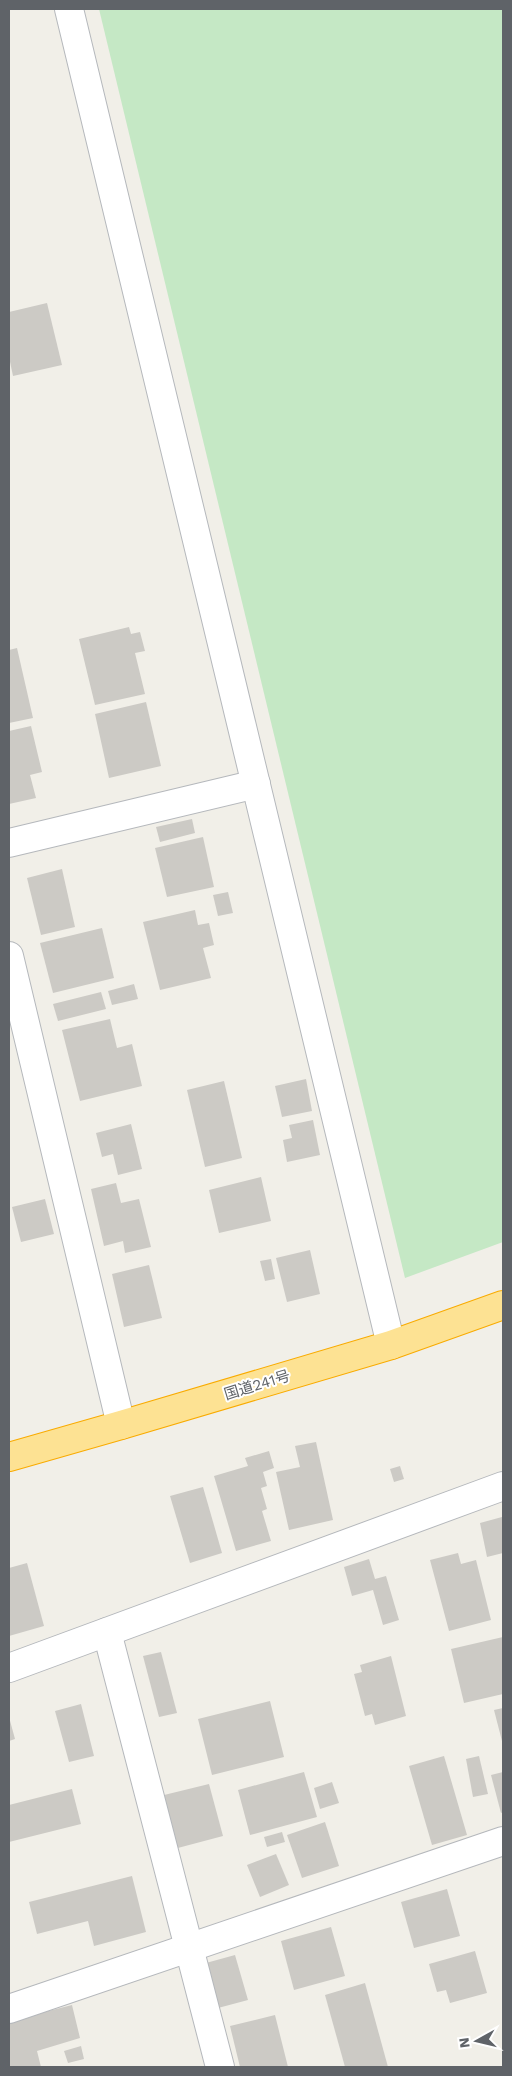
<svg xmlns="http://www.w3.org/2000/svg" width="512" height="2076" viewBox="0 0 512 2076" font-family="'Work Sans','Noto Sans JP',sans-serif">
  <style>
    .green { fill: #c5e8c5 }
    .building { fill: #cccac5 }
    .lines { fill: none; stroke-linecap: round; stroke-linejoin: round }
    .minor-casing { stroke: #b5b8bc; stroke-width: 30 }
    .highway-casing { stroke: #f9ab00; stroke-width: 30 }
    .minor { stroke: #fff; stroke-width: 28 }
    .highway { stroke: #fde293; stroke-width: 28 }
    .labels { text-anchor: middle; stroke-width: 4; stroke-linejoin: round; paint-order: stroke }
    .street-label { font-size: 15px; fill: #5f6368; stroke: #fff }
  </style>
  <rect width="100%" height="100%" fill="#f1efe8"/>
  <!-- green -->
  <polygon class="green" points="99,9 503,9 503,1242 405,1278"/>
  <!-- building -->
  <g class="building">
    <polygon points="47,303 62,365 13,376 9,357 9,312"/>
    <polygon points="129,627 131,634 140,632 145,651 135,653 145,694 95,705 79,639"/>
    <polygon points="17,648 33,718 9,723 9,650"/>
    <polygon points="146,702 161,766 109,778 95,714"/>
    <polygon points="31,726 42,772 30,775 36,798 9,804 9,731"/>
    <polygon points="192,819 195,833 160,842 156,827"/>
    <polygon points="203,837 214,887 167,897 155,848"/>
    <polygon points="62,869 75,927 41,935 27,878"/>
    <polygon points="228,892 233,913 218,916 213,895"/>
    <polygon points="195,910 198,925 209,923 214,945 203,948 211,978 160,990 143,922"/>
    <polygon points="102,928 114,978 53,993 40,943"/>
    <polygon points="134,984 138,999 112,1005 108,991"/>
    <polygon points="101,992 106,1009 58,1021 53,1004"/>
    <polygon points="110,1019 117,1048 132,1044 142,1086 80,1101 62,1030"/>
    <polygon points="306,1079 312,1111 282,1117 275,1086"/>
    <polygon points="224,1081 242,1158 205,1167 187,1090"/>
    <polygon points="313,1120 320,1155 287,1162 283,1140 292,1138 289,1125"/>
    <polygon points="131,1124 142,1169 118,1175 113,1154 102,1157 96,1133"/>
    <polygon points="261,1177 271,1221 219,1233 209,1190"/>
    <polygon points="116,1183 121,1203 139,1199 151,1247 125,1253 123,1241 104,1246 91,1189"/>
    <polygon points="45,1199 54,1234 21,1242 12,1207"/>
    <polygon points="310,1250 320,1294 287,1302 276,1258"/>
    <polygon points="271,1259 275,1279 265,1281 260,1261"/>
    <polygon points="149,1265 162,1318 124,1327 112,1274"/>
    <polygon points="316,1442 333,1520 289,1530 276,1472 300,1467 295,1446"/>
    <polygon points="269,1451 274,1468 263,1472 267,1486 261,1488 267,1509 262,1511 271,1541 236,1551 214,1476 248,1466 245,1458"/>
    <polygon points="400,1466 404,1479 394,1482 390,1469"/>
    <polygon points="203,1487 222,1553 190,1563 170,1496"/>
    <polygon points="502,1517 503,1553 487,1557 480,1523"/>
    <polygon points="458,1553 461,1564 476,1560 491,1620 449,1631 430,1560"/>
    <polygon points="369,1559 375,1579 386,1576 399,1620 383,1625 373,1590 352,1596 344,1567"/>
    <polygon points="27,1563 44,1626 9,1636 9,1568"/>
    <polygon points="503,1637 503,1694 464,1703 451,1649"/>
    <polygon points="161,1652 177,1713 159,1717 143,1656"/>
    <polygon points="391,1656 406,1716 375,1725 372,1714 365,1716 354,1674 362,1672 360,1665"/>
    <polygon points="270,1701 284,1757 212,1775 198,1719"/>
    <polygon points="81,1704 94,1756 69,1762 55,1711"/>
    <polygon points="503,1708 503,1745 494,1710"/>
    <polygon points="9,1717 15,1739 9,1741"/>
    <polygon points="444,1756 467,1835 432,1845 409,1766"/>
    <polygon points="479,1756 488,1794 473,1797 466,1759"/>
    <polygon points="304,1772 317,1817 250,1835 238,1790"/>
    <polygon points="503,1772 503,1812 501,1813 491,1775"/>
    <polygon points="332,1782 339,1803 320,1809 314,1788"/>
    <polygon points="209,1784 223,1836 174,1849 160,1796"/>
    <polygon points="72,1789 81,1824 9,1842 9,1805"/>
    <polygon points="325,1822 339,1866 302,1878 287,1835"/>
    <polygon points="282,1832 285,1842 267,1847 264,1837"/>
    <polygon points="276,1854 289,1885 260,1897 247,1865"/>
    <polygon points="132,1876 146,1932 94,1946 88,1921 37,1934 29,1902"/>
    <polygon points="447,1889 460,1936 414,1948 401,1902"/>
    <polygon points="331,1927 345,1976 294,1990 281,1941"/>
    <polygon points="475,1951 487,1993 450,2003 446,1990 437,1992 429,1964"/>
    <polygon points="235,1955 248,2000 218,2008 206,1963"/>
    <polygon points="365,1983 388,2067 345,2067 325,1995"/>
    <polygon points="72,2005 80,2038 37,2051 41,2067 9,2067 9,2021"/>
    <polygon points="275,2015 288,2067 240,2067 230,2026"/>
    <polygon points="81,2046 84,2059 68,2063 64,2051"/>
  </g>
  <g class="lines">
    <!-- minor casing -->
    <g class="minor-casing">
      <g id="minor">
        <polyline points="69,9 391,1345"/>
        <polyline points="9,843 256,784"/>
        <polyline points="9,956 121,1425"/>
        <polyline points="107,1632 220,2067"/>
        <polyline points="9,1668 503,1486"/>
        <polyline points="9,2009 503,1841"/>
      </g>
    </g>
    <!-- highway casing -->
    <g class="highway-casing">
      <polyline id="highway" points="9,1457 121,1425 391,1345 503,1305"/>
    </g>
    <!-- minor -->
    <use href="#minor" class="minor"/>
    <!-- highway -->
    <use href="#highway" class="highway"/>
  </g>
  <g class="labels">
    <!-- street labels -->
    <g class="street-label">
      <text transform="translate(257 1385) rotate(-17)" y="5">国道241号</text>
    </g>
  </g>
  <!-- border -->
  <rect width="512" height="2076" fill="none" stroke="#5f6368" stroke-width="20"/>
  <!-- north arrow -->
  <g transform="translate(477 2041) rotate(262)" stroke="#ffffff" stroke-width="4" paint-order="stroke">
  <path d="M0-4L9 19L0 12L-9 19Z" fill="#5f6368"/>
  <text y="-8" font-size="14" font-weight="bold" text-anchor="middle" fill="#5f6368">N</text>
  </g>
</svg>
